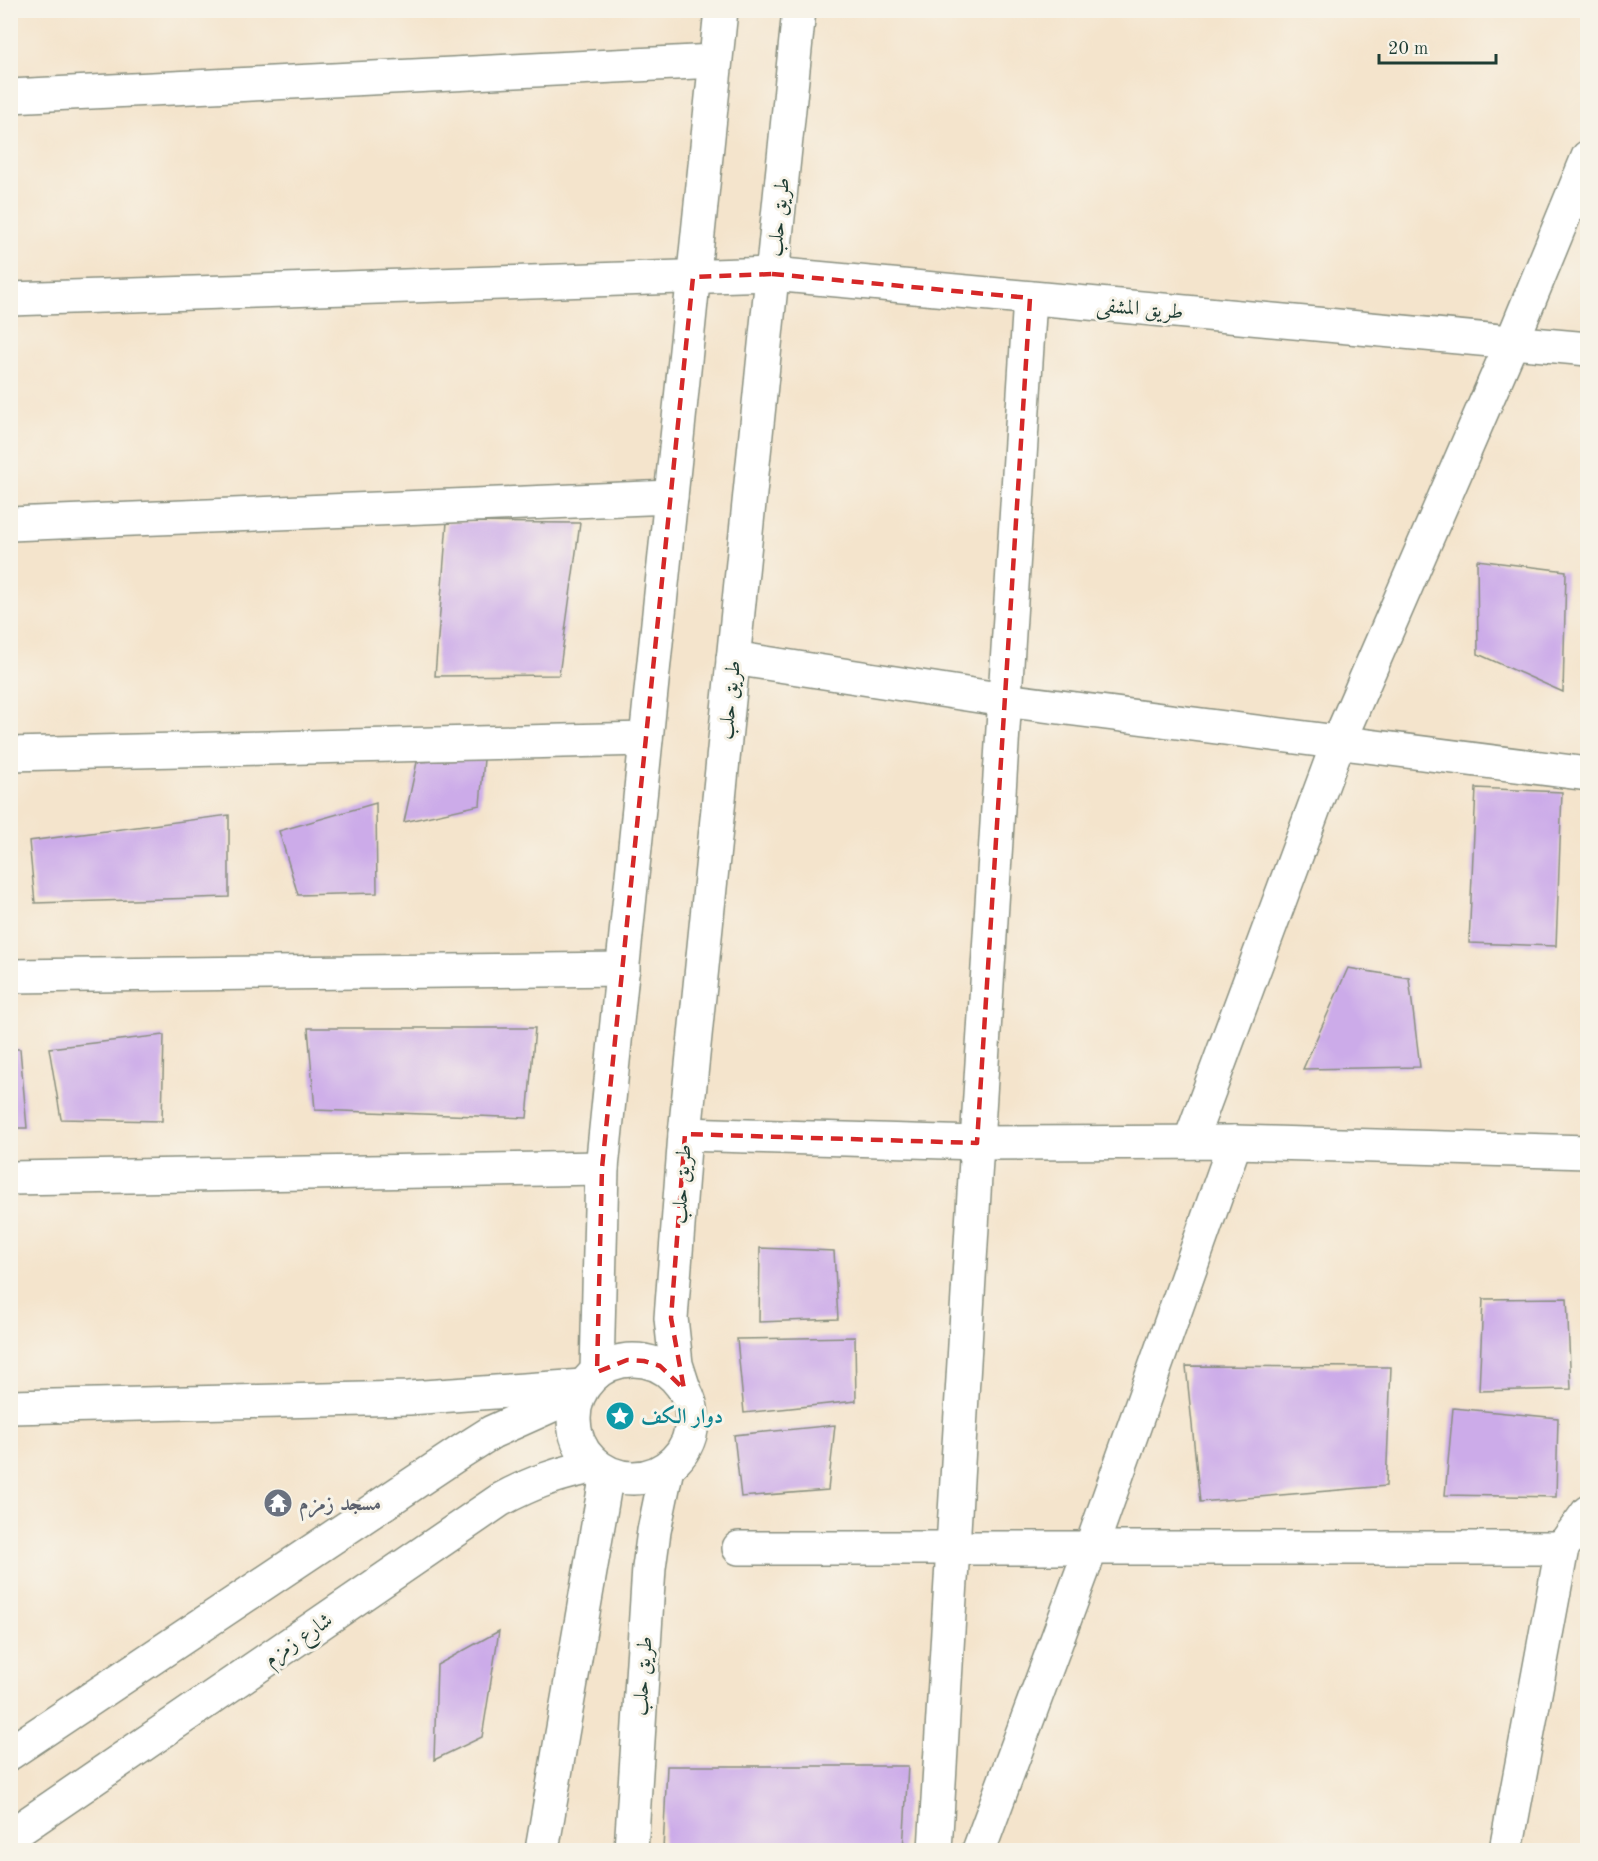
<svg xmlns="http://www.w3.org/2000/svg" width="1598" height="1861" viewBox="0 0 1598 1861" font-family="'Old Standard TT',Amiri,serif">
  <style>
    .building { fill: #ccabe9 }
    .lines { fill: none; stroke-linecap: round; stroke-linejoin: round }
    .minor-casing { stroke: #8a9080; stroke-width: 36 }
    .major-casing { stroke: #8a9080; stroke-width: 36 }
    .minor { stroke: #fff; stroke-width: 33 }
    .major { stroke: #fff; stroke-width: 33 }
    .marked { fill: none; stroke: #d62828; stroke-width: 4.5; stroke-dasharray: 12 8; stroke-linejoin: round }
    .labels { text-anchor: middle; stroke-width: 6; stroke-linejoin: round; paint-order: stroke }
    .street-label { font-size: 21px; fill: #1f3d34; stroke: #f7f3e8 }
    .culture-label { font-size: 21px; font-weight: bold; fill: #0d838f; stroke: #f7f3e8; text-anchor: start }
    .worship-label { font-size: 21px; font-weight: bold; fill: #5b616d; stroke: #f7f3e8; text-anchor: start }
  </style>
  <rect width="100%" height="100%" fill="#f7f3e8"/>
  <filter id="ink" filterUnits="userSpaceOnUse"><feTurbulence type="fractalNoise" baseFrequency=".0167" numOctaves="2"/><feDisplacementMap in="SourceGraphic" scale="12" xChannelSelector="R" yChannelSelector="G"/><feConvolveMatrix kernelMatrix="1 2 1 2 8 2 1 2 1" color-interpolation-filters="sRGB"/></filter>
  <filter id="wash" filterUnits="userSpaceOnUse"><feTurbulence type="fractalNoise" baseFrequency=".008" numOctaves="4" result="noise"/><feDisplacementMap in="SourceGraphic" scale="24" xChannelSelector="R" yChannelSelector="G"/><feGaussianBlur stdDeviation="1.35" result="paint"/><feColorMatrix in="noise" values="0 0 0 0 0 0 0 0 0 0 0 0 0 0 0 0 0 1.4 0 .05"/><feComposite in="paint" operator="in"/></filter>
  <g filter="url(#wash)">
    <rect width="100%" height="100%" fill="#f4e4cc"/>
    <g id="blocks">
      <!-- building -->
      <g class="building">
        <polygon points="447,522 580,523 559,675 435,676"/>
        <polygon points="1477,560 1566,571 1563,692 1478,654"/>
        <polygon points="484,759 480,805 404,822 417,762"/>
        <polygon points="1476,788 1562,792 1556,946 1469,943"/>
        <polygon points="376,803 377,893 298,895 279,831"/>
        <polygon points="229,815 229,897 35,903 29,841"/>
        <polygon points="1348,968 1409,978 1420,1067 1303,1069"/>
        <polygon points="308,1028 535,1028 527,1118 315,1110"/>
        <polygon points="164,1035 162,1121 61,1119 49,1048"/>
        <polygon points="10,1049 20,1049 27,1128 10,1128"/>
        <polygon points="760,1248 834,1251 838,1319 759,1322"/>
        <polygon points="1567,1298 1571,1389 1479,1391 1483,1299"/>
        <polygon points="855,1337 856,1401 744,1413 737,1339"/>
        <polygon points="1186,1366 1391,1367 1386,1486 1200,1502"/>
        <polygon points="1453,1408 1558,1418 1556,1497 1445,1495"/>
        <polygon points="835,1425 828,1490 741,1497 734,1435"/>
        <polygon points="499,1631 482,1737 434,1760 437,1665"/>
        <polygon points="667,1766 908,1766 903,1850 663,1850"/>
      </g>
    </g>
  </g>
  <g filter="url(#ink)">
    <use href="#blocks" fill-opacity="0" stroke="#8a9080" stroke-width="1.5"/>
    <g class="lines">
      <!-- minor casing -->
      <g class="minor-casing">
        <g id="minor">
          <polyline points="10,96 715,61"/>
          <polyline points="10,299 772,274 1588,349"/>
          <polyline points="10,524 671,497"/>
          <polyline points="733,658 1005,700 1588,774"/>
          <polyline points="10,754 646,739"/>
          <polyline points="10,976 623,969"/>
          <polyline points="685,1134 977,1143 1235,1142 1588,1152"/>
          <polyline points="1190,1142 1338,743 1512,342 1588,157"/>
          <polyline points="10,1178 602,1168"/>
          <polyline points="10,1407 409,1398 583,1386"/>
          <polyline points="739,1548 1562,1548"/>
          <polyline points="935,1850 977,1143 1030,298"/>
          <polyline points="979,1850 1091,1548 1235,1142"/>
          <polyline points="1506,1850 1562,1548 1588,1512"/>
        </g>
      </g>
      <!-- major casing -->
      <g class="major-casing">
        <g id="major">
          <circle cx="633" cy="1419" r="59"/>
          <polyline points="597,1372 602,1168 721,10"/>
          <polyline points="684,1389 676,1364 671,1318 685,1134 799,10"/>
          <polyline points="10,1753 462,1451 492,1432 579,1393"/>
          <path d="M10 1836 500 1500C533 1482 560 1473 596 1466"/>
          <polyline points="542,1850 607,1473"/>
          <polyline points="631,1850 649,1568 654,1531 667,1468"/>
        </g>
      </g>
      <!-- minor -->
      <use href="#minor" class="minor"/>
      <!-- major -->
      <use href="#major" class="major"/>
    </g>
  </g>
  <!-- marked area -->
  <path class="marked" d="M772 274 1030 298 977 1143 685 1134 671 1318 684 1389 660 1366 644 1361 627 1360 597 1372 602 1168 693 277Z"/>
  <!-- icons -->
  <defs>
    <g id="sight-disc" transform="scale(1.5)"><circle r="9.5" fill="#0f9aa8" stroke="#f7f3e8"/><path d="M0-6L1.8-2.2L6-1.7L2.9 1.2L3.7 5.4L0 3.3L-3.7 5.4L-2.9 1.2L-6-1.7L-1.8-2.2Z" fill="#fff"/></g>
    <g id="temple-disc" transform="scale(1.5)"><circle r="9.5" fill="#6b7280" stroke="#f7f3e8"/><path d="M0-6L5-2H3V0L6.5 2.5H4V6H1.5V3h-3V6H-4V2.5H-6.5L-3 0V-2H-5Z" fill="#fff"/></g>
  </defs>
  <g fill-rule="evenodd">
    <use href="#sight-disc" x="620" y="1416"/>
    <use href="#temple-disc" x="278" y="1503"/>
  </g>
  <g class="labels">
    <!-- street labels -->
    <g class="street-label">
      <text transform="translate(778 217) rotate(-84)" y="7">طريق حلب</text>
      <text transform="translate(1140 308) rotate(5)" y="7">طريق المشفى</text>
      <text transform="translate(729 700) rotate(-84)" y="7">طريق حلب</text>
      <text transform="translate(681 1184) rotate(-86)" y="7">طريق حلب</text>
      <text transform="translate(298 1639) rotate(-34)" y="7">شارع زمزم</text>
      <text transform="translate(642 1676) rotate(-86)" y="7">طريق حلب</text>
    </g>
    <!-- culture labels -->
    <g class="culture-label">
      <text x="641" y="1423">دوار الكف</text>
    </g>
    <!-- worship labels -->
    <g class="worship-label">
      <text x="299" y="1510">مسجد زمزم</text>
    </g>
  </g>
  <!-- margin -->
  <rect width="1598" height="1861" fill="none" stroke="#f7f3e8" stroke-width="36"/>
  <!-- scale -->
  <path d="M1379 54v9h117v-9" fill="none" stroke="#1f3d34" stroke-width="3"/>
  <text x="1388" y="54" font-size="18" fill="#1f3d34" stroke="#f7f3e8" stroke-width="4.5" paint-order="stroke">20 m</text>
</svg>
